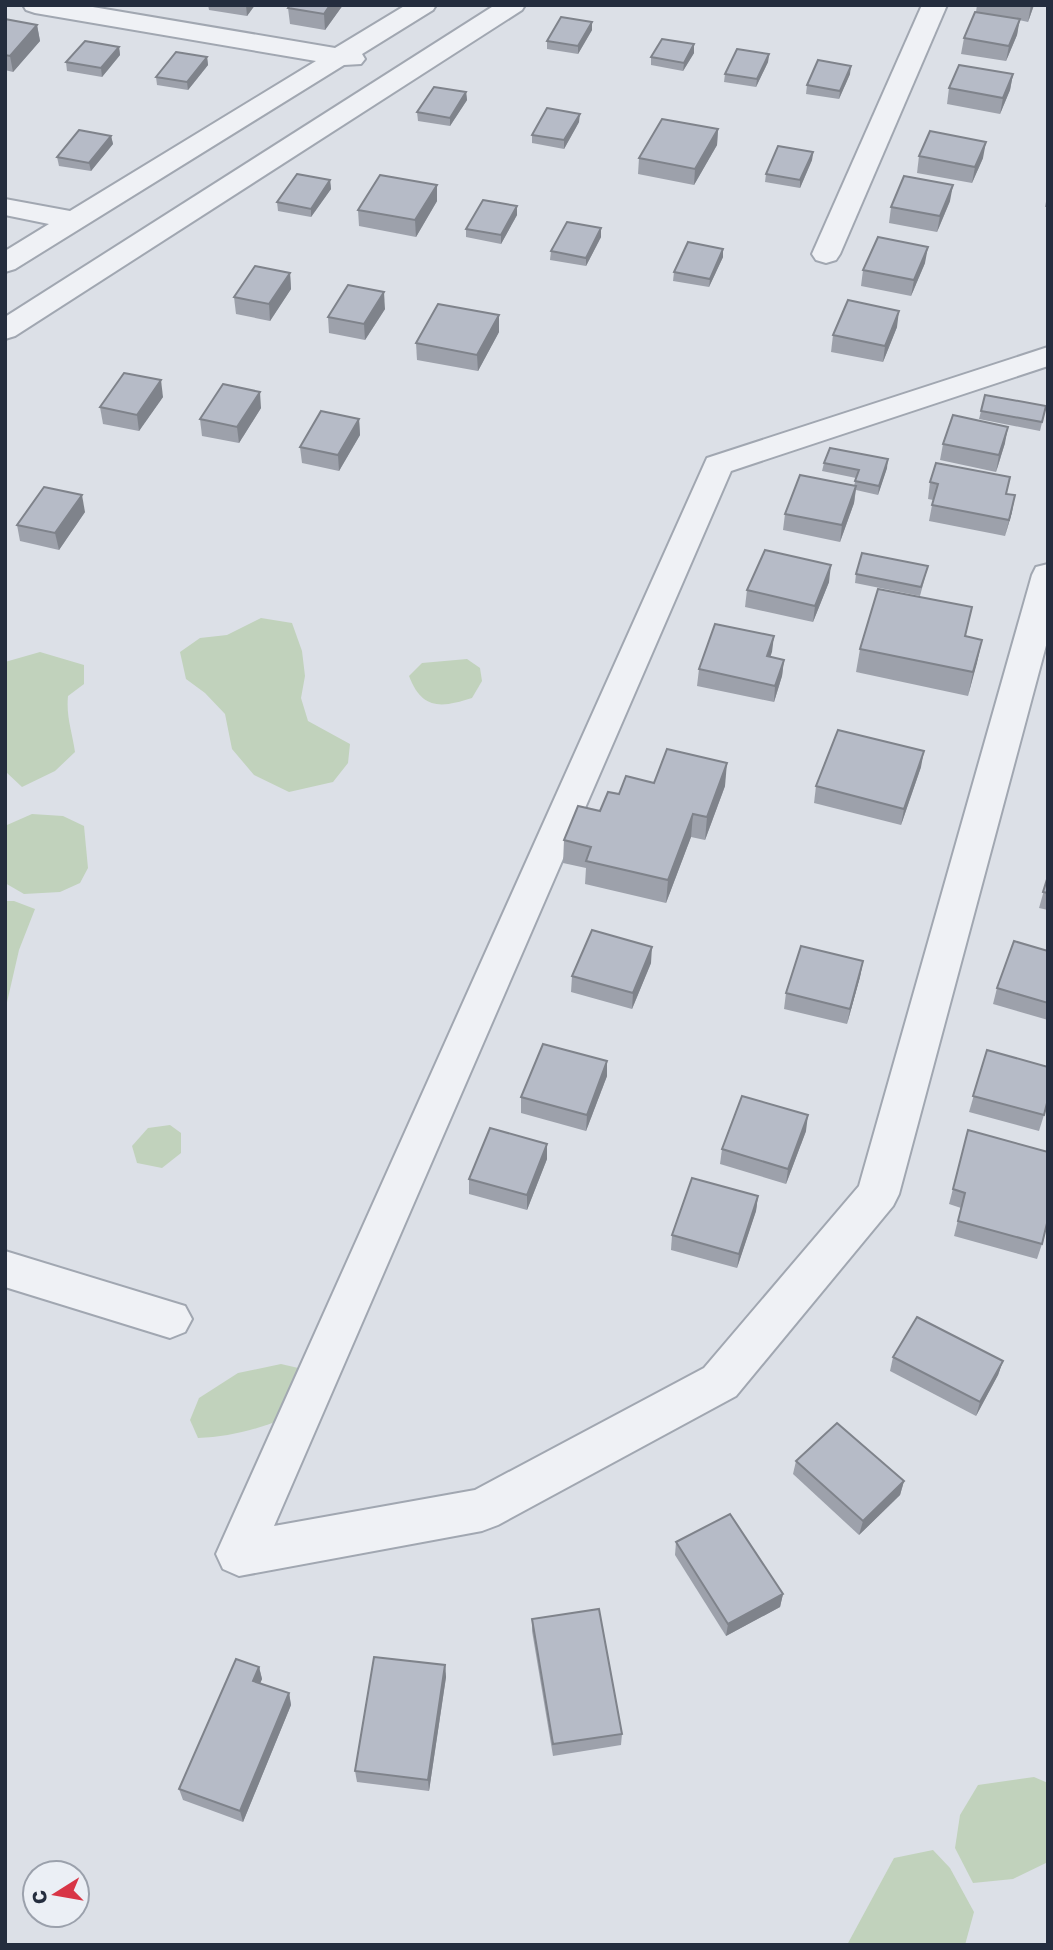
<svg xmlns="http://www.w3.org/2000/svg" width="1053" height="1950" viewBox="0 0 1053 1950" font-family="'Golos Text',sans-serif">
  <style>
    .green { fill: #c1d2bc }
    .lines { fill: none; stroke-linecap: round; stroke-linejoin: round }
    .street-casing { stroke: #a1a7b1; stroke-width: 4 }
    .street { fill: #eff1f5; fill-rule: evenodd }
    .wall { fill: #9da1ab }
    .shaded-wall { fill: #7f838b }
    .building { fill: #b6bbc7; stroke: #7f838b; stroke-width: 2 }
  </style>
  <rect width="100%" height="100%" fill="#dce0e7"/>
  <!-- green -->
  <g class="green">
    <polygon points="261,618 292,623 302,651 305,676 301,698 308,721 350,744 348,763 333,782 289,792 254,775 232,749 225,714 205,693 186,679 180,652 200,638 227,635"/>
    <path d="M40 652 84 665V684L68 696C66 717 72 731 75 752L55 771 22 787 5 771V662Z"/>
    <path d="M467 659 480 668 482 681 472 698C441 708 422 710 409 676L422 663Z"/>
    <polygon points="32,814 63,816 84,826 88,868 80,883 60,892 24,894 5,883 5,828 7,825"/>
    <polygon points="5,901 14,901 35,909 19,950 5,1011"/>
    <polygon points="170,1125 181,1133 181,1153 162,1168 137,1163 132,1146 148,1128"/>
    <path d="M281 1364 307 1370 310 1407C274 1424 238 1437 198 1438L190 1420 199 1398 238 1373Z"/>
    <polygon points="1034,1777 1048,1783 1048,1862 1013,1879 973,1883 955,1848 960,1815 978,1785"/>
    <polygon points="933,1850 950,1868 974,1912 965,1945 847,1945 894,1858"/>
  </g>
  <g class="lines">
    <!-- street casing -->
    <g class="street-casing">
      <g id="street">
        <polygon points="23,5 81,5 335,48 406,5 436,5 433,10 362,54 365,59 361,64 344,65 15,269 5,272 5,251 49,224 5,215 5,199 70,211 316,61 35,13 26,10"/>
        <polygon points="495,5 525,5 522,10 15,336 5,339 5,317"/>
        <polygon points="922,5 947,5 840,254 836,260 826,263 816,260 812,254"/>
        <polygon points="1048,347 1048,366 731,471 274,1526 475,1490 704,1368 859,1186 1032,575 1036,567 1048,564 1048,638 899,1194 893,1206 736,1396 498,1525 482,1531 239,1576 223,1569 216,1554 707,458"/>
        <polygon points="5,1251 185,1306 192,1319 185,1332 170,1338 5,1287"/>
      </g>
    </g>
    <!-- street -->
    <use href="#street" class="street"/>
  </g>
  <!-- wall -->
  <g class="wall">
    <polygon points="208,5 255,5 247,16 209,10"/>
    <polygon points="343,5 325,30 290,24 288,8"/>
    <polygon points="977,5 1034,5 1028,22 1019,20 1017,35 1006,61 961,54 964,38 976,12"/>
    <polygon points="5,19 37,25 40,41 13,72 5,70"/>
    <polygon points="592,30 578,54 547,49 547,41"/>
    <polygon points="694,44 694,53 683,71 651,65 651,57"/>
    <polygon points="119,47 120,55 102,77 67,71 66,62"/>
    <polygon points="769,54 768,62 756,87 724,82 725,74"/>
    <polygon points="207,57 208,65 188,90 157,85 156,77"/>
    <polygon points="850,74 839,99 806,94 807,85"/>
    <polygon points="1013,74 1010,90 1000,114 947,104 949,88"/>
    <polygon points="466,92 467,100 450,126 418,121 417,112"/>
    <polygon points="579,122 564,149 532,143 532,135"/>
    <polygon points="718,129 717,145 694,185 638,174 639,158"/>
    <polygon points="111,136 113,144 91,171 59,166 57,157"/>
    <polygon points="813,152 812,160 800,188 765,182 766,174"/>
    <polygon points="919,156 983,158 972,183 917,173"/>
    <polygon points="330,180 331,189 311,217 278,211 277,202"/>
    <polygon points="1048,191 1048,207 1045,207"/>
    <polygon points="437,201 416,237 359,226 358,210"/>
    <polygon points="950,201 937,232 889,223 891,207"/>
    <polygon points="517,206 517,215 501,244 466,237 466,229"/>
    <polygon points="601,228 601,237 586,266 550,260 551,251"/>
    <polygon points="723,249 723,257 709,287 673,281 674,272"/>
    <polygon points="925,263 911,296 861,286 863,270"/>
    <polygon points="290,273 291,289 270,321 236,314 234,297"/>
    <polygon points="385,309 365,340 329,333 328,317"/>
    <polygon points="897,327 883,362 831,352 833,335"/>
    <polygon points="499,332 478,371 417,360 416,343"/>
    <polygon points="163,397 139,431 103,424 100,407"/>
    <polygon points="1046,406 1040,431 979,419 981,411"/>
    <polygon points="261,408 239,443 202,436 200,419"/>
    <polygon points="359,419 360,435 339,471 302,463 300,447"/>
    <polygon points="1005,443 996,472 940,460 943,444"/>
    <polygon points="824,463 887,468 878,495 856,490 854,503 840,542 783,530 785,514 854,486 856,478 822,471"/>
    <polygon points="930,482 1007,494 1012,512 1005,536 929,521 933,500 928,499"/>
    <polygon points="85,512 59,550 20,541 17,525"/>
    <polygon points="928,566 920,596 855,583 856,574"/>
    <polygon points="829,582 813,622 745,607 747,590"/>
    <polygon points="774,636 770,657 784,660 782,676 774,702 697,686 699,669"/>
    <polygon points="966,636 982,640 968,696 856,672 860,649"/>
    <polygon points="921,767 901,825 814,803 816,786"/>
    <polygon points="654,783 725,786 705,840 691,837 666,903 585,884 586,868 563,863 564,840 600,811 619,794"/>
    <polygon points="1048,876 1048,910 1039,908"/>
    <polygon points="1048,951 1048,1020 993,1004 997,988"/>
    <polygon points="863,961 860,977 847,1024 784,1009 786,993"/>
    <polygon points="651,963 632,1009 571,992 572,976"/>
    <polygon points="987,1050 1044,1115 1039,1131 969,1112"/>
    <polygon points="607,1061 607,1076 586,1131 521,1113 521,1097"/>
    <polygon points="968,1130 1042,1244 1037,1259 954,1236 961,1208 949,1204"/>
    <polygon points="806,1131 786,1184 720,1164 722,1149"/>
    <polygon points="547,1159 527,1210 469,1194 469,1179"/>
    <polygon points="758,1196 756,1211 737,1268 671,1250 672,1235"/>
    <polygon points="893,1357 1003,1361 998,1375 976,1416 890,1371"/>
    <polygon points="796,1461 904,1481 900,1495 859,1535 793,1474"/>
    <polygon points="676,1542 783,1594 780,1607 726,1636 675,1555"/>
    <polygon points="532,1619 622,1734 621,1745 553,1756 532,1631"/>
    <polygon points="445,1665 446,1677 429,1791 357,1782 355,1771"/>
    <polygon points="259,1667 262,1679 260,1683 289,1693 291,1705 243,1822 183,1800 179,1789"/>
  </g>
  <!-- shaded-wall -->
  <g class="shaded-wall">
    <polygon points="246,5 255,5 247,16"/>
    <polygon points="330,5 343,5 325,30 324,14"/>
    <polygon points="1031,5 1034,5 1028,22"/>
    <polygon points="1020,19 1017,35 1006,61 1009,46"/>
    <polygon points="592,22 592,30 578,54 578,46"/>
    <polygon points="37,25 40,41 13,72 10,56"/>
    <polygon points="694,44 694,53 683,71 684,63"/>
    <polygon points="119,47 120,55 102,77 101,68"/>
    <polygon points="769,54 768,62 756,87 757,79"/>
    <polygon points="207,57 208,65 188,90 187,82"/>
    <polygon points="851,66 850,74 839,99 840,91"/>
    <polygon points="1013,74 1010,90 1000,114 1003,98"/>
    <polygon points="466,92 467,100 450,126 450,118"/>
    <polygon points="580,114 579,122 564,149 564,140"/>
    <polygon points="718,129 717,145 694,185 695,169"/>
    <polygon points="111,136 113,144 91,171 89,163"/>
    <polygon points="986,142 983,158 972,183 975,167"/>
    <polygon points="813,152 812,160 800,188 800,180"/>
    <polygon points="330,180 331,189 311,217 311,209"/>
    <polygon points="437,185 437,201 416,237 415,220"/>
    <polygon points="953,185 950,201 937,232 940,216"/>
    <polygon points="517,206 517,215 501,244 501,235"/>
    <polygon points="601,228 601,237 586,266 586,258"/>
    <polygon points="928,247 925,263 911,296 914,280"/>
    <polygon points="723,249 723,257 709,287 710,279"/>
    <polygon points="290,273 291,289 270,321 269,304"/>
    <polygon points="384,292 385,309 365,340 364,324"/>
    <polygon points="899,311 897,327 883,362 885,346"/>
    <polygon points="499,315 499,332 478,371 477,355"/>
    <polygon points="161,380 163,397 139,431 137,415"/>
    <polygon points="260,392 261,408 239,443 237,427"/>
    <polygon points="359,419 360,435 339,471 338,455"/>
    <polygon points="1008,427 1005,443 996,472 999,455"/>
    <polygon points="888,459 887,468 878,495 879,486"/>
    <polygon points="856,486 854,503 840,542 842,525"/>
    <polygon points="82,495 85,512 59,550 55,533"/>
    <polygon points="1015,495 1012,512 1005,536 1009,520"/>
    <polygon points="831,565 829,582 813,622 815,606"/>
    <polygon points="774,636 772,652 765,672 767,656"/>
    <polygon points="982,640 977,663 968,696 973,672"/>
    <polygon points="784,660 782,676 774,702 775,686"/>
    <polygon points="924,751 921,767 901,825 904,809"/>
    <polygon points="727,763 725,786 705,840 707,817"/>
    <polygon points="693,814 691,837 666,903 668,880"/>
    <polygon points="652,947 651,963 632,1009 633,993"/>
    <polygon points="863,961 860,977 847,1024 850,1009"/>
    <polygon points="607,1061 607,1076 586,1131 587,1115"/>
    <polygon points="808,1115 806,1131 786,1184 788,1169"/>
    <polygon points="547,1144 547,1159 527,1210 527,1195"/>
    <polygon points="758,1196 756,1211 737,1268 739,1254"/>
    <polygon points="1003,1361 998,1375 976,1416 980,1402"/>
    <polygon points="904,1481 900,1495 859,1535 863,1521"/>
    <polygon points="783,1594 780,1607 726,1636 728,1624"/>
    <polygon points="445,1665 446,1677 429,1791 428,1780"/>
    <polygon points="259,1667 262,1679 256,1693 253,1681"/>
    <polygon points="289,1693 291,1705 243,1822 240,1811"/>
  </g>
  <!-- building -->
  <g class="building">
    <polygon points="290,5 330,5 324,14 288,8"/>
    <polygon points="975,12 1020,19 1009,46 964,38"/>
    <polygon points="561,17 592,22 578,46 547,41"/>
    <polygon points="5,19 37,25 10,56 5,55"/>
    <polygon points="662,39 694,44 684,63 651,57"/>
    <polygon points="85,41 119,47 101,68 66,62"/>
    <polygon points="737,49 769,54 757,79 725,74"/>
    <polygon points="176,52 207,57 187,82 156,77"/>
    <polygon points="818,60 851,66 840,91 807,85"/>
    <polygon points="959,65 1013,74 1003,98 949,88"/>
    <polygon points="434,87 466,92 450,118 417,112"/>
    <polygon points="547,108 580,114 564,140 532,135"/>
    <polygon points="662,119 718,129 695,169 639,158"/>
    <polygon points="79,130 111,136 89,163 57,157"/>
    <polygon points="930,131 986,142 975,167 919,156"/>
    <polygon points="778,146 813,152 800,180 766,174"/>
    <polygon points="297,174 330,180 311,209 277,202"/>
    <polygon points="380,175 437,185 415,220 358,210"/>
    <polygon points="904,176 953,185 940,216 891,207"/>
    <polygon points="483,200 517,206 501,235 466,229"/>
    <polygon points="567,222 601,228 586,258 551,251"/>
    <polygon points="878,237 928,247 914,280 863,270"/>
    <polygon points="688,242 723,249 710,279 674,272"/>
    <polygon points="255,266 290,273 269,304 234,297"/>
    <polygon points="348,285 384,292 364,324 328,317"/>
    <polygon points="848,300 899,311 885,346 833,335"/>
    <polygon points="438,304 499,315 477,355 416,343"/>
    <polygon points="124,373 161,380 137,415 100,407"/>
    <polygon points="223,384 260,392 237,427 200,419"/>
    <polygon points="985,395 1046,406 1042,422 981,411"/>
    <polygon points="321,411 359,419 338,455 300,447"/>
    <polygon points="953,415 1008,427 999,455 943,444"/>
    <polygon points="830,448 888,459 879,486 855,481 859,470 824,463"/>
    <polygon points="936,463 1010,477 1006,494 1015,495 1009,520 932,505 938,484 930,482"/>
    <polygon points="800,475 856,486 842,525 785,514"/>
    <polygon points="44,487 82,495 55,533 17,525"/>
    <polygon points="765,550 831,565 815,606 747,590"/>
    <polygon points="862,553 928,566 921,587 856,574"/>
    <polygon points="878,589 972,607 965,636 982,640 973,672 860,649"/>
    <polygon points="715,624 774,636 767,656 784,660 775,686 699,669"/>
    <polygon points="838,730 924,751 904,809 816,786"/>
    <polygon points="667,749 727,763 707,817 693,814 668,880 586,861 591,847 564,840 578,806 600,811 608,792 619,794 626,776 654,783"/>
    <polygon points="1048,876 1048,893 1043,892"/>
    <polygon points="592,930 652,947 633,993 572,976"/>
    <polygon points="1014,941 1048,951 1048,1003 997,988"/>
    <polygon points="801,946 863,961 850,1009 786,993"/>
    <polygon points="543,1044 607,1061 587,1115 521,1097"/>
    <polygon points="987,1050 1048,1067 1048,1099 1044,1115 973,1096"/>
    <polygon points="742,1096 808,1115 788,1169 722,1149"/>
    <polygon points="490,1128 547,1144 527,1195 469,1179"/>
    <polygon points="968,1130 1048,1152 1048,1219 1042,1244 958,1221 965,1193 953,1189"/>
    <polygon points="692,1178 758,1196 739,1254 672,1235"/>
    <polygon points="917,1317 1003,1361 980,1402 893,1357"/>
    <polygon points="837,1423 904,1481 863,1521 796,1461"/>
    <polygon points="730,1514 783,1594 728,1624 676,1542"/>
    <polygon points="599,1609 622,1734 553,1744 532,1619"/>
    <polygon points="374,1657 445,1665 428,1780 355,1771"/>
    <polygon points="236,1659 259,1667 253,1681 289,1693 240,1811 179,1789"/>
  </g>
  <!-- border -->
  <rect width="1053" height="1950" fill="none" stroke="#242d3e" stroke-width="14"/>
  <!-- north arrow -->
  <g transform="translate(56 1894) rotate(259)"><circle r="33" fill="#ebeff5" stroke="#9ba1ac" stroke-width="2"/>
  <path d="M0-5L12 26L0 18L-12 26Z" fill="#d83546"/>
  <text y="-10" font-size="19" font-weight="bold" text-anchor="middle" fill="#242d3e">С</text>
  </g>
</svg>
